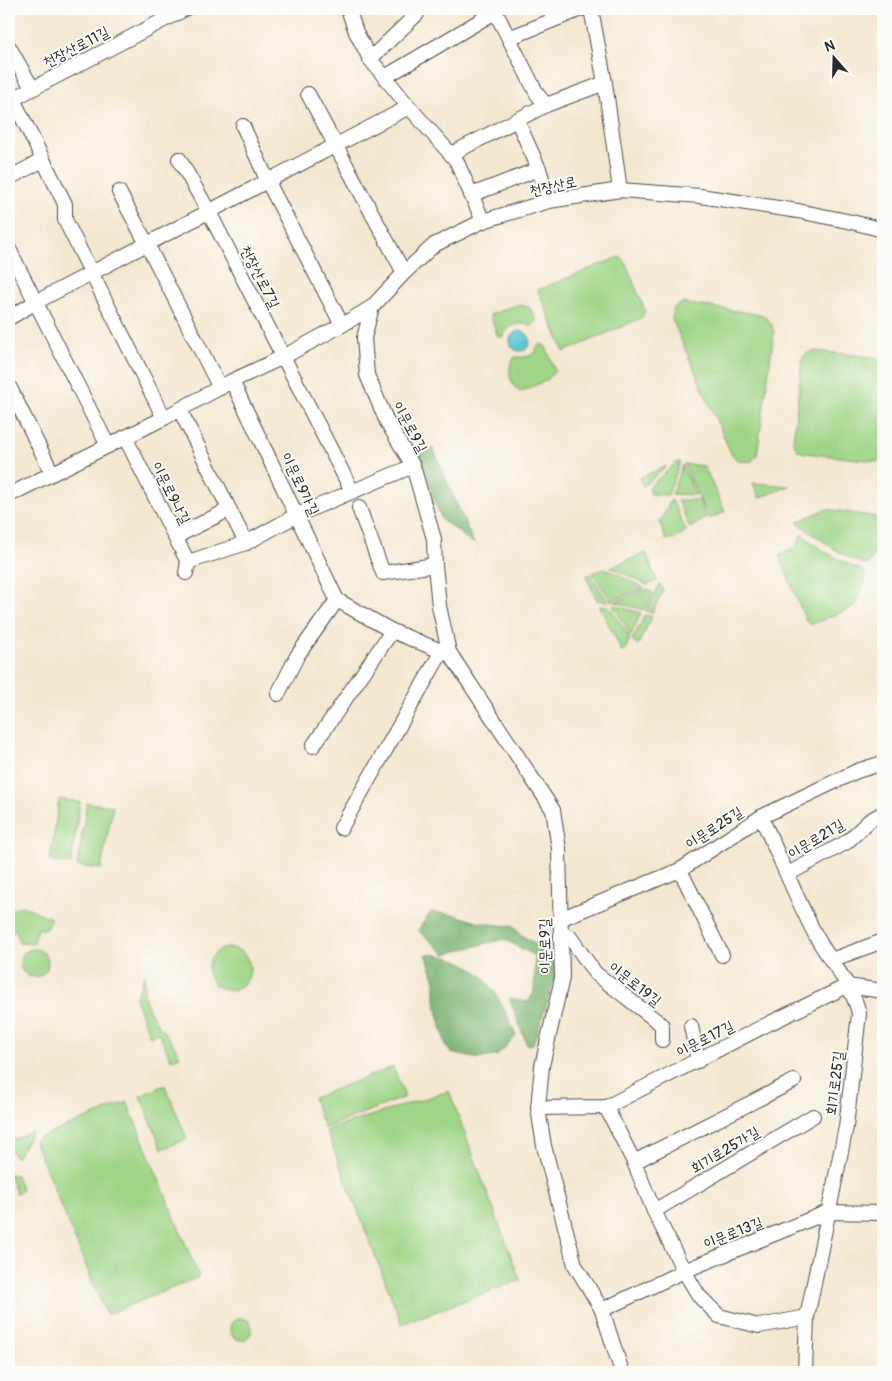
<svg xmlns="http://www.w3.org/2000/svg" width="892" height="1381" viewBox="0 0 892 1381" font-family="Pangolin,'Poor Story',sans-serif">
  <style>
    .green { fill: #9fd587; stroke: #658059 }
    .forest { fill: #7fb674; stroke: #557050 }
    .water { fill: #5cc7d5; stroke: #447980 }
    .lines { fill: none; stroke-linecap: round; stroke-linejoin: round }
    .minor-casing { stroke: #494744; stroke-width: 16 }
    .minor { stroke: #fff; stroke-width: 14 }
    .labels { text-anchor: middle; stroke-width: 4; stroke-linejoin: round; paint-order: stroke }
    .street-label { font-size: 15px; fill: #2b2b2b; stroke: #fdfcf7 }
  </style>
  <rect width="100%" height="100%" fill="#fdfcf7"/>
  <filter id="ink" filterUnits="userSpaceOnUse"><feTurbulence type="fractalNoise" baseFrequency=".02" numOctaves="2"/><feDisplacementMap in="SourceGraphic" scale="10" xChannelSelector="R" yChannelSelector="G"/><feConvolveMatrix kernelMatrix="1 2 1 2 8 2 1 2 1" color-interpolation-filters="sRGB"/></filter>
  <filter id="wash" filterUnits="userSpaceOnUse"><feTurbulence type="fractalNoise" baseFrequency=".0096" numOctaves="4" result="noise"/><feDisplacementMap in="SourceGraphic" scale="20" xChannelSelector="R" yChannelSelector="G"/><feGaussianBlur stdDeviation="1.12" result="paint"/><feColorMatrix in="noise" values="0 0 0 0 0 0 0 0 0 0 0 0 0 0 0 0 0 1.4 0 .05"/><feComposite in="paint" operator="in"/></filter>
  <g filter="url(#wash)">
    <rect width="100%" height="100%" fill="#f4e7d0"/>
    <!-- green -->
    <g class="green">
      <polygon points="619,257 625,261 645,311 643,316 639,319 564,352 538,290"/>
      <path d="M682 303 763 315 771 323 774 333 757 455 752 461C742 463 734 460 730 451L672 319 674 308Z"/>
      <path d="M521 305 530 308 536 319 533 326C517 322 511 323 502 337H498L490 315 510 307Z"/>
      <path d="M542 344 546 347 555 371 547 380 520 392C509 383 506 368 515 357 525 358 534 357 537 347Z"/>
      <polygon points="814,351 883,358 883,462 805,453 798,450 793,442 802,359 806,354"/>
      <polygon points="677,462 680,462 668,495 651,494 649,487"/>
      <polygon points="684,464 704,466 725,512 709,519"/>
      <polygon points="682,465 696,495 672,494"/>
      <polygon points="667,466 643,486 639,478"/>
      <polygon points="753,483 790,486 759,498"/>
      <polygon points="672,500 686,531 673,540 671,538 666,540 660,523 670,501"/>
      <polygon points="677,500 699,500 706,518 690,528"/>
      <path d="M826 509 883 518V539L868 565C849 562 813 534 797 522Z"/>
      <path d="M801 534 825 552 864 572 866 578 857 604 854 607 810 625 806 621 779 555C790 552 800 546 801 534Z"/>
      <polygon points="646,553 657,581 647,585 611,567"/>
      <polygon points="605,568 644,588 611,601 592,573"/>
      <polygon points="590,574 608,602 597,600 586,576"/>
      <polygon points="660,584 663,591 652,613 646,611"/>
      <polygon points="647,589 653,593 644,610 615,602"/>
      <polygon points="613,605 641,613 631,635"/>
      <polygon points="600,606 609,606 630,637 625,651 622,652"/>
      <polygon points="645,615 652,617 638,645 632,640"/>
      <polygon points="59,799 80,802 71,864 50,861"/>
      <polygon points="87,803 113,806 101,869 77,866"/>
      <polygon points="23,906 51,918 46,929 38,929 33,944 19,943 16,929 9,934 9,911 17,907"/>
      <circle cx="229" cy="969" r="21"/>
      <circle cx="34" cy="963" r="14"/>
      <path d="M145 973C145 978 144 984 144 989 144 1016 169 1033 180 1056L171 1060 159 1033 150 1036 135 999Z"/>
      <polygon points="393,1067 405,1097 324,1128 313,1098"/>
      <polygon points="165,1085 187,1139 162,1149 140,1096"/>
      <polygon points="449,1091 520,1280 402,1324 326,1130"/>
      <polygon points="127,1102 199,1277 106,1315 34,1140"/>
      <polygon points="33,1131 16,1158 9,1147 9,1140 10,1141"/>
      <polygon points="9,1174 16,1175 22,1190 16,1193"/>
      <circle cx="241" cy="1329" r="11"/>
    </g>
    <!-- forest -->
    <g class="forest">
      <polygon points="433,448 474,544 441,519 420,454"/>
      <polygon points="431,912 456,915 476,922 515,927 523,936 552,954 556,976 533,1044 527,1045 509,998 528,1002 534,992 535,956 504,939 445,954 418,930"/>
      <path d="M426 954C481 957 497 990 516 1036L498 1055 479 1059 451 1053 446 1046 435 1001V981Z"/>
    </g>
    <!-- water -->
    <circle class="water" cx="520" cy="341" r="10"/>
  </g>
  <g filter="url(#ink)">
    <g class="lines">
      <!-- minor casing -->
      <g class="minor-casing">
        <g id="minor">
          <polyline points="348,9 356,32 370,59 409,107 456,160 483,221"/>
          <polyline points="494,9 537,94 546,105"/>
          <polyline points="591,9 605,83 620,190"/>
          <polyline points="509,38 581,9"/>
          <polyline points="9,47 32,88"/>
          <polyline points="370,59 417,14"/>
          <polyline points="385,77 495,12"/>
          <polyline points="308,94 404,273"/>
          <polyline points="13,99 65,204 65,220 164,418"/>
          <polyline points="9,101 185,9"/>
          <polyline points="517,120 539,169 549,201"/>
          <polyline points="243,126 268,182 342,325"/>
          <polyline points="451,154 546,105 605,83"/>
          <polyline points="179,159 209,212 352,491"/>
          <polyline points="9,178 43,160"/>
          <polyline points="119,192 147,244 220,388"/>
          <polyline points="471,195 539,169"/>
          <polyline points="9,249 108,446"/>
          <polyline points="372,307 364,338 367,375 387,422 413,466 434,539 435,565 439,606 449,652 553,810 559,849 562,978 542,1066 538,1108 544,1146 575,1265 602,1310 622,1372"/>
          <polyline points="9,318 36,302 409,107"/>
          <polyline points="232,381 337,600 392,631 451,655"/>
          <polyline points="9,386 52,473"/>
          <polyline points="180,410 246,543 297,515 413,466"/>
          <polyline points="125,437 175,537 228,510"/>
          <polyline points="9,495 164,418 232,381 283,357 342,325 372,307 404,273 434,245 483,221 549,201 620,190 700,196 798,211 852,222 883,230"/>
          <polyline points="359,508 383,573 435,565"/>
          <polyline points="175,537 188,562"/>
          <polyline points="186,573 188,562 246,543"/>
          <polyline points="278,694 297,656 337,600"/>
          <polyline points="313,746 392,631"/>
          <path d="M761 817C780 857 796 898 816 936 829 960 854 987 859 1014L846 1127 807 1317 805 1372"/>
          <polyline points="341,828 442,651"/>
          <polyline points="680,870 722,955"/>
          <polyline points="788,874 847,842 869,821 883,813"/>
          <polyline points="560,919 680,870 761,817 857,771 883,763"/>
          <polyline points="561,933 570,937 595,973 662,1025 662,1040"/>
          <polyline points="831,960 883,941"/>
          <polyline points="691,1026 698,1061"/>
          <polyline points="606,1107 634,1162 654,1211 684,1271 699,1296 719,1316 759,1326 807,1317"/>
          <polyline points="538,1108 606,1107 768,1024 847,986 883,991"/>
          <polyline points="634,1162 794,1081"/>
          <polyline points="654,1211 813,1116"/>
          <polyline points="602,1310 684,1271 828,1212 883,1213"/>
        </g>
      </g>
      <!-- minor -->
      <use href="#minor" class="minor"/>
    </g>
  </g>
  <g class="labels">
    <!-- street labels -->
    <g class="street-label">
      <text transform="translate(76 47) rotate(-27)" y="5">천장산로11길</text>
      <text transform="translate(553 186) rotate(-12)" y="5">천장산로</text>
      <text transform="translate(260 277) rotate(63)" y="5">천장산로7길</text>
      <text transform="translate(410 427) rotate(61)" y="5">이문로9길</text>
      <text transform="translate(300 484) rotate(64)" y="5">이문로9가길</text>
      <text transform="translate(171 493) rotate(63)" y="5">이문로9나길</text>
      <text transform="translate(714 828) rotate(-33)" y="5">이문로25길</text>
      <text transform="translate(816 839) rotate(-31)" y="5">이문로21길</text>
      <text transform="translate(545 946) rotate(-91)" y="5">이문로9길</text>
      <text transform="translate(635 984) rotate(38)" y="5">이문로19길</text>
      <text transform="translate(705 1039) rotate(-27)" y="5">이문로17길</text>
      <text transform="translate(835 1083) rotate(-83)" y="5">회기로25길</text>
      <text transform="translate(725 1150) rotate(-31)" y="5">회기로25가길</text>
      <text transform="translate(733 1233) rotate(-22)" y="5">이문로13길</text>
    </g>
  </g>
  <!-- margin -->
  <rect width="892" height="1381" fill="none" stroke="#fdfcf7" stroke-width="30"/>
  <!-- north arrow -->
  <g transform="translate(834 58) rotate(340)" stroke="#fdfcf7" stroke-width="4" paint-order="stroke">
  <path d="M0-4L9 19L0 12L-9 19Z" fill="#2b2b2b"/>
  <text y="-8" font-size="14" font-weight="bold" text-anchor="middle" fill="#2b2b2b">N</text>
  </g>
</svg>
